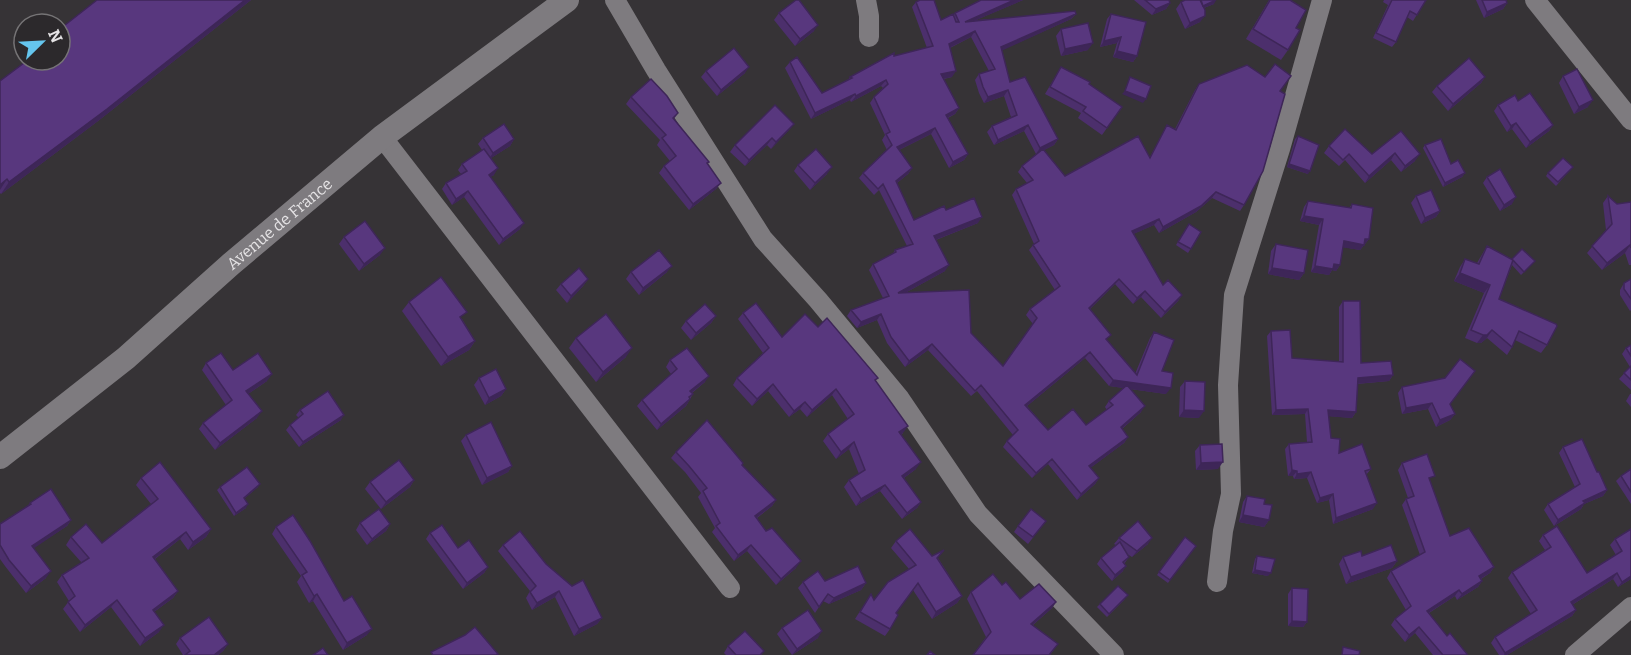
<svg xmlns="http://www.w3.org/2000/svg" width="1631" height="655" font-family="Bitter,serif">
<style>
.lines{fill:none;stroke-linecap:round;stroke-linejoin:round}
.minor{stroke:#7e7b7f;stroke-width:20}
.tertiary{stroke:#7e7b7f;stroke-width:24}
.wall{fill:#4c2f6c;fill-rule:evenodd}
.shaded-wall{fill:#3e2658}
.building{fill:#58377e;stroke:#3e2658;stroke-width:1.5}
.labels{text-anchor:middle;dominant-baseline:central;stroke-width:5;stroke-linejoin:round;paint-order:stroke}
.street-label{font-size:16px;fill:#e6e4e6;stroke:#2c292c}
</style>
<rect width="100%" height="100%" fill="#363336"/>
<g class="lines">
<!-- minor -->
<g class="minor">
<polyline points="615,0 656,70 763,239 818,300 900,399 978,514 1114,655"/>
<polyline points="866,0 869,16 869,37"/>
<polyline points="1535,0 1631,120"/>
<polyline points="382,137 730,588"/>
<polyline points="1217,582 1223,531 1231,494 1228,385 1234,295 1280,149 1322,0"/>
<polyline points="1575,655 1631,607"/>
</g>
<!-- tertiary -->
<path class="tertiary" id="s1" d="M0,457L126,358L231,264L382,137L567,0"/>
</g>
<!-- wall -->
<g class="wall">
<polygon points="97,0 251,0 98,121 1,194 0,193 0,81 60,60"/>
<path d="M981,0H1023L976,20L1076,14L1071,19L1002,50L1010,82L1058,139L1054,145L1044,150L1065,176L1150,157L1167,125L1175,129L1195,90L1199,84L1280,91L1244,205L1240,211L1212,198L1196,212L1159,233L1154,225L1133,234L1163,285L1182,295L1178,301L1161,318L1141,297L1133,304L1115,284L1090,309L1107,340L1135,374L1150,338L1154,332L1166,394L1130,389L1141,412L1122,429L1128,437L1124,443L1090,468L1099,478L1095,484L1077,500L1048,464L1032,478L1003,447L1007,441L1013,435L977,391L971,396L928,350L905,367L887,343L877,320L857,328L847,316L851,310L883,298L869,270L873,264L893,254L895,250L907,246L879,190L874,195L859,178L863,173L887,150L882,140L885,135L870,103L874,97L883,88L881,86L851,102L850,100L811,119L785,68L790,62L822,93L848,80L850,77L927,48L912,7L916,2L941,20L954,15L955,13ZM971,37L989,71L979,74L975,80L979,93L984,103L1004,96L1011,117L992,126L987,132L994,145L1024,131L1036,154L1022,166L1018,172L1027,183L1016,189L1012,195L1034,244L1029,250L1055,290L1030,309L1026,315L1033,324L1003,366L971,333L905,293L945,271L936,240L978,223L946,210L914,220L897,183L908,174L912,168L899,150L931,134L949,168L964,160L968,154L948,118L955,114L959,108L944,79L952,77L950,48ZM1085,358L1109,386L1124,388L1109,401L1105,407L1107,410L1086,425L1048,430L1027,406Z"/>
<polygon points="1134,0 1169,0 1170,3 1166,9 1152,15"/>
<polygon points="1269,0 1290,0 1296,28 1288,50 1281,60 1246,39"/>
<polygon points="1384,0 1426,0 1413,21 1407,17 1396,42 1392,47 1373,38 1388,5 1383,2"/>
<polygon points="1476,0 1506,0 1507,3 1503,9 1484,18"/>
<polygon points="1181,2 1214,4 1204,8 1200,22 1185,29 1176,9"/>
<polygon points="779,13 814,31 795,46 774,20"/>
<polygon points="1111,14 1137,56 1133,62 1113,57 1117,43 1100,47 1107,19"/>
<polygon points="1061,29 1088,50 1061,56 1056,36"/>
<polygon points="1061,67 1089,84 1122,107 1102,135 1078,118 1081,113 1045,94"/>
<polygon points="706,71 745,73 717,96 701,77"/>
<polygon points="1563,76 1588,107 1574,114 1559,83"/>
<polygon points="1485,77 1481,83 1448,111 1432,92 1437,86"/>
<polygon points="631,97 678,113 674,119 709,162 707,164 721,183 716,189 689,210 659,173 664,166 670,161 657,145 660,140 626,104"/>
<polygon points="1518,101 1553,125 1549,131 1526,148 1512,129 1507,132 1494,111 1498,105"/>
<polygon points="794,124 789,130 771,149 767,145 745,166 730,152 735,145"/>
<polygon points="1401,131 1415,161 1401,172 1391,160 1365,183 1345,160 1339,166 1324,153 1329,146 1372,154"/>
<polygon points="1298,136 1308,174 1287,167 1295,139"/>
<polygon points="483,138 514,139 510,146 491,158 494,175 490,177 520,229 499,245 464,197 452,205 442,189 446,183 461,174 458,170 462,164 482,150 478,144"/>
<polygon points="1425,145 1465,173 1462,177 1443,187 1423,148"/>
<polygon points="798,165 827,174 810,190 794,171"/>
<polygon points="1573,167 1556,186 1546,176 1548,173"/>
<polygon points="1487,177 1512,204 1500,211 1483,183"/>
<polygon points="1416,196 1440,211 1436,217 1421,224 1411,203"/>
<polygon points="1608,196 1617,204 1631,202 1631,265 1629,265 1625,253 1602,270 1587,253 1606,230 1603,203"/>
<polygon points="1308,201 1349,208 1352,204 1369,239 1360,250 1343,247 1340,265 1336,271 1332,270 1329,275 1311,272 1319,225 1300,221 1304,207"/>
<polygon points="1189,224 1201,232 1188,253 1176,245"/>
<polygon points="344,237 380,255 359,271 339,244"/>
<polygon points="1276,244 1304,273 1299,280 1268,274 1271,251"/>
<polygon points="1487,246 1512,259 1535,261 1521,275 1512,265 1499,299 1547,345 1541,353 1515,340 1512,347 1507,355 1487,338 1481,343 1477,343 1465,338 1484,293 1454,281 1460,267 1465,259 1477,263"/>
<polygon points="631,272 667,272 639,295 626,279"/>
<polygon points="588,279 583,286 567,303 556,290 561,284"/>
<polygon points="1631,279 1631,310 1630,311 1620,295 1620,290 1624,283"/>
<polygon points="1343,301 1361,363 1393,375 1389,381 1357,384 1356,412 1352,418 1329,416 1331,438 1339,453 1371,469 1366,475 1373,509 1333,524 1329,500 1317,503 1307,478 1294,479 1293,476 1288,476 1285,449 1289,444 1307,442 1305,414 1272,415 1267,336 1271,331 1292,358 1339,362 1339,307"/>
<polygon points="409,302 462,319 475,341 469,350 441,366 402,311"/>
<polygon points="743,313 782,337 876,381 903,433 901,435 916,469 904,478 921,502 917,508 902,519 880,491 856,506 844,487 849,480 859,474 849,449 836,459 823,441 828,434 848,419 832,395 807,417 800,409 789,417 768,391 752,406 733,385 737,378 763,353 738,319"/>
<polygon points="716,316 711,323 691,340 681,328 686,321"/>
<polygon points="576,338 626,357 596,382 569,348"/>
<polygon points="1631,345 1631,390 1619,379 1630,367 1622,354 1626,348"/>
<polygon points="670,360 705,382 692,393 693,394 686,406 657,430 637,406 642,400 671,374 666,367"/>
<polygon points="206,363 233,370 267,381 248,394 257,418 215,450 199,429 203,423 226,405 202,370"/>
<polygon points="479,378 506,389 501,396 485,405 474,385"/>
<polygon points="1185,381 1199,418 1179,417 1180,387"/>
<polygon points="1402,387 1450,404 1455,414 1450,420 1436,427 1428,409 1402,414 1398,393"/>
<polygon points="1630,394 1631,394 1631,407 1626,401"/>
<polygon points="300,410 341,420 299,447 286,430 290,425 299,418 296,415"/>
<polygon points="466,435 512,466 508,472 482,485 461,441"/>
<polygon points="1200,445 1218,469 1196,470 1195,451"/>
<polygon points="1563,447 1597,472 1607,490 1603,496 1584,504 1581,509 1554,526 1544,510 1548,504 1575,487 1559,453"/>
<polygon points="676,452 742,465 776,500 772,506 757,518 766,531 796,568 776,585 747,551 734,561 712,532 715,528 698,497 701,493 685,472 671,458"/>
<polygon points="1402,463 1430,482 1450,536 1494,567 1490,573 1481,579 1482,581 1478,587 1457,600 1455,596 1429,613 1447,636 1467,655 1433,655 1415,633 1405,642 1391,625 1395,619 1406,610 1387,578 1391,571 1420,555 1402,505 1406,499 1408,498 1398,470"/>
<polygon points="1631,469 1631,504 1616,481 1621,476"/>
<polygon points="141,478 211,529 206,537 188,550 180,539 155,559 178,591 173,598 154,612 159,632 140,646 111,607 80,632 63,609 69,601 57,582 62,575 82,563 66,545 71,537 102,543 151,504 136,485"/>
<polygon points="414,480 410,487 381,509 365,489 370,482"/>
<polygon points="220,487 258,487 244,499 246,508 234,516 217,490"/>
<polygon points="1247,496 1264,504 1269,520 1264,527 1239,522 1243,502"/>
<polygon points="30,503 71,520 67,526 33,548 46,578 26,593 5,566 0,559 0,524 27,507"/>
<polygon points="1046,521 1028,544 1014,532 1018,526"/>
<polygon points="360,523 390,524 386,531 367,545 356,530"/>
<polygon points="276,527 344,601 367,635 343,650 313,601 309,603 297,582 301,576 272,534"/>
<polygon points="1631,529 1631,579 1618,587 1613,579 1572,605 1576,610 1572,616 1507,655 1499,655 1491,643 1495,637 1531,614 1508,578 1512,572 1545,550 1539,541 1543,535 1587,573 1616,555 1610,545 1615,539"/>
<polygon points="430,533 458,548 488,567 484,573 463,589 426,539"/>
<polygon points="1185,537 1196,546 1168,583 1157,575"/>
<polygon points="1119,538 1148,544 1132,557 1127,554 1129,557 1124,564 1123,571 1112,581 1097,564 1101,558 1116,545 1114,544"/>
<polygon points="896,541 938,558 962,596 957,603 932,619 913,590 896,613 890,629 885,636 855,619 871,594 874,600 909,569 891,548"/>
<polygon points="503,545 546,564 602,618 597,624 574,636 555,597 532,610 526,598 530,591 498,551"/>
<polygon points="1257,556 1268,576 1252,573 1255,559"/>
<polygon points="1362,556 1397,561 1392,568 1346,584 1339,564 1343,557"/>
<polygon points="825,581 866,583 861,590 829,604 823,601 815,613 798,588 803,582"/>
<polygon points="1002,585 1020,599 1056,602 1052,608 1033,625 1058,644 1050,655 973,655 986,637 967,599 971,592"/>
<polygon points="1292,588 1307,622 1303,627 1288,626 1288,594"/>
<polygon points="1125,599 1107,617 1097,607 1100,604"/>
<polygon points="782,628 818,638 792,655 777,634"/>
<polygon points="180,638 228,644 223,651 218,655 183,655 176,644"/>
<polygon points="728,646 764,651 761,655 726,655 724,653"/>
</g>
<!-- shaded-wall -->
<g class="shaded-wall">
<polygon points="245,0 251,0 98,121 1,194 9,182"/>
<polygon points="1014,0 1023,0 960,27 965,22"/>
<polygon points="1216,0 1214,4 1201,9 1203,6"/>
<polygon points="1170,3 1166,9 1152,15 1156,9"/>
<polygon points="1507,3 1503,9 1484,18 1487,12"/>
<polygon points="1076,14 1071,19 997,53 1001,47"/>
<polygon points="1205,16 1200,22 1185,29 1190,23"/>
<polygon points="818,25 814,31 795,46 800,39"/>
<polygon points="975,31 971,37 945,50 949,44"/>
<polygon points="1121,37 1117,43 1100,47 1104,41"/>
<polygon points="1093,43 1088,50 1061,56 1065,49"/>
<polygon points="1117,51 1137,56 1133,62 1113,57"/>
<polygon points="749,67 745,73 717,96 721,90"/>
<polygon points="956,71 952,77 937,80 941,74"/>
<polygon points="1485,77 1481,83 1448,111 1453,104"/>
<polygon points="886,80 881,86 851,102 856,96"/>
<polygon points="1008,90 1004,96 984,103 988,97"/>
<polygon points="1125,91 1146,99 1143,103 1122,94"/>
<polygon points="855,94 850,100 811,119 815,113"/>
<polygon points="1593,100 1588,107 1574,114 1579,107"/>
<polygon points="959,108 955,114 942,120 946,115"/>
<polygon points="1516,123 1512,129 1507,132 1511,126"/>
<polygon points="794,124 789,130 771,149 776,142"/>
<polygon points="1028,125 1024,131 994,145 998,140"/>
<polygon points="1553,125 1549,131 1526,148 1530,142"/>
<polygon points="935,128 931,134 893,153 897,147"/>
<polygon points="772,138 767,145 745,166 749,160"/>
<polygon points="514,139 510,146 488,160 493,153"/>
<polygon points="1058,139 1054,145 1036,154 1040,148"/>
<polygon points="1395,153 1391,160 1365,183 1369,176"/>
<polygon points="968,154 964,160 949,168 953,162"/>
<polygon points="1420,154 1415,161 1401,172 1405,166"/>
<polygon points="1289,164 1310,171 1308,174 1287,167"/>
<polygon points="832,167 827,174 810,190 815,183"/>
<polygon points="498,168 494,175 484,181 489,175"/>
<polygon points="912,168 908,174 892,187 896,181"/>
<polygon points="1465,173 1462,177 1443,187 1445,183"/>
<polygon points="7,179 0,190 0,185"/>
<polygon points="721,183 716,189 689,210 693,204"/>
<polygon points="468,191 464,197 452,205 456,199"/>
<polygon points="1216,192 1212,198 1196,212 1159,233 1163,227"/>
<polygon points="1516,197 1512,204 1500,211 1504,205"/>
<polygon points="1440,211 1436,217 1421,224 1425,218"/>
<polygon points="1304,216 1323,219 1319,225 1300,221"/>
<polygon points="982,217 978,223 930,242 934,236"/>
<polygon points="1159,219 1154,225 1127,237 1132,231"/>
<polygon points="524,223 520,229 499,245 503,239"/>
<polygon points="1365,239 1369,239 1360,250 1340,247 1344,241"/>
<polygon points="1630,245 1625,253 1602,270 1607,263"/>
<polygon points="385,248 380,255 359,271 364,264"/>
<polygon points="1334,264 1340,265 1336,271 1332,270 1329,275 1311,272 1315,266"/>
<polygon points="949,265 945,271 894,299 898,293"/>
<polygon points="672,266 667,272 639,295 643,288"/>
<polygon points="1272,268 1304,273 1299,280 1268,274"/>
<polygon points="1460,273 1490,285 1484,293 1454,281"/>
<polygon points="588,279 583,286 567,303 571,296"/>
<polygon points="1119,279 1115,284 1085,314 1089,308"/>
<polygon points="1145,291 1141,297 1133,304 1137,298"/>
<polygon points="1182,295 1178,301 1161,318 1165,312"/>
<polygon points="881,314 877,320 857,328 861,322"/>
<polygon points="716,316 711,323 691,340 696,333"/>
<polygon points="1492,330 1487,338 1481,343 1477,343 1483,335"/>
<polygon points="475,341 469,350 441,366 448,357"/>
<polygon points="932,344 928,350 905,367 909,361"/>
<polygon points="632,348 626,357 596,382 603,372"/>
<polygon points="1090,352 1085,358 1021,411 1025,405"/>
<polygon points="272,374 267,381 242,398 246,391"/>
<polygon points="1393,375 1389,381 1354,384 1358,378"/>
<polygon points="709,376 705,382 686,397 690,391"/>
<polygon points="1113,380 1171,388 1166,394 1109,386"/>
<polygon points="773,384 768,391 752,406 757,399"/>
<polygon points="506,389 501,396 485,405 489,398"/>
<polygon points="836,389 832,395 807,417 812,410"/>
<polygon points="690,399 686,406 657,430 661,424"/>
<polygon points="805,402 800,409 789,417 794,411"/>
<polygon points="1432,403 1428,409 1402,414 1406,408"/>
<polygon points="1145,406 1141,412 1117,433 1121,427"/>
<polygon points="1308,409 1305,414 1272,415 1276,410"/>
<polygon points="1184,410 1204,411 1199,418 1179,417"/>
<polygon points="1328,410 1356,412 1352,418 1324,416"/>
<polygon points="262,411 257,418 215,450 220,443"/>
<polygon points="1455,414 1450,420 1436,427 1440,420"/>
<polygon points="344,415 341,420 299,447 303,442"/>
<polygon points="908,426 903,433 894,439 899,432"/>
<polygon points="1128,437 1124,443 1085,472 1089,466"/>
<polygon points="854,442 849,449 836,459 841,452"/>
<polygon points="1052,459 1048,464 1032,478 1036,473"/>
<polygon points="921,462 916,469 897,483 902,476"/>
<polygon points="1223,462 1218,469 1196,470 1201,463"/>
<polygon points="512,466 508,472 482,485 487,478"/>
<polygon points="1292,470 1297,471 1293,476 1288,476"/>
<polygon points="1311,472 1307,478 1294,479 1297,474"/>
<polygon points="1099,478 1095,484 1077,500 1081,494"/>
<polygon points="414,480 410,487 381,509 386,502"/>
<polygon points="260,484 258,487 241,501 244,498"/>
<polygon points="885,485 880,491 856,506 861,499"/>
<polygon points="1607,490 1603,496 1584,504 1581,509 1554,526 1558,520 1583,501"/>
<polygon points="1333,494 1329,500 1317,503 1320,498"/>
<polygon points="776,500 772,506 751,522 755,516"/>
<polygon points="921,502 917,508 902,519 907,513"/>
<polygon points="1377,503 1373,509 1333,524 1336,518"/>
<polygon points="248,504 246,508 234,516 236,513"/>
<polygon points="1243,515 1269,520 1264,527 1239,522"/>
<polygon points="71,520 67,526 27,553 32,546"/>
<polygon points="390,524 386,531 367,545 372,539"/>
<polygon points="211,529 206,537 188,550 193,542"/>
<polygon points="186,532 180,539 148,564 153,557"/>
<polygon points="1152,538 1148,544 1132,557 1137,551"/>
<polygon points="751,545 747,551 734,561 738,555"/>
<polygon points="801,561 796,568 776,585 781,579"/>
<polygon points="1397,561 1392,568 1346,584 1351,577"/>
<polygon points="1126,566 1123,571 1112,581 1115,575"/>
<polygon points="488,567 484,573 463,589 467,583"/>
<polygon points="1494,567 1490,573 1475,582 1479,576"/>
<polygon points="1255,570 1271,573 1268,576 1252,573"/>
<polygon points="51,571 46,578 26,593 31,586"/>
<polygon points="1617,573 1613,579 1567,608 1571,602"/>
<polygon points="1631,576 1631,579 1618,587 1622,582"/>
<polygon points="1482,581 1478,587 1457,600 1462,594"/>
<polygon points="866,583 861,590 829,604 834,598"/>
<polygon points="1459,590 1455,596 1422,617 1427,611"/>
<polygon points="178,591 173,598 147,617 153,610"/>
<polygon points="559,591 555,597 532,610 537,603"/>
<polygon points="317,594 313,601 309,603 314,596"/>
<polygon points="962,596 957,603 932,619 936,612"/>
<polygon points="117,600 111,607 80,632 85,625"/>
<polygon points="1056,602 1052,608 1027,630 1031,624"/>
<polygon points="1576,610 1572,616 1507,655 1504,655 1505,653"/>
<polygon points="602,618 597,624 574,636 579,629"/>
<polygon points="1292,621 1307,622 1303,627 1288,626"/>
<polygon points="164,625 159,632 140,646 145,638"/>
<polygon points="1419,627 1415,633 1405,642 1409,635"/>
<polygon points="372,629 367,635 343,650 347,643"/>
<polygon points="822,631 818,638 792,655 797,649"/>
<polygon points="228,644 223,651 218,655 214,655"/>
</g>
<!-- building -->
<g class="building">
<polygon points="97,0 245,0 107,109 9,182 7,179 0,185 0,81 28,60 60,60 60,29"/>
<polygon points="796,0 799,0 818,25 800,39 779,13"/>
<polygon points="920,0 934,0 941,20 953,14 956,22 959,22 955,13 981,0 1014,0 965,22 1075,11 1076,14 1001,47 1010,82 1025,77 1058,139 1040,148 1028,125 998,140 992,126 1017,115 1008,90 988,97 983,87 979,74 995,69 975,31 949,44 956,71 941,74 959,108 946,115 968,154 953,162 935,128 897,147 912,168 896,181 914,220 944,206 946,210 974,198 982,217 934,236 949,265 898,293 969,290 971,333 1003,366 1037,318 1030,309 1060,286 1033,245 1039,241 1016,189 1033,180 1022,166 1043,149 1065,176 1138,136 1150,158 1167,125 1176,130 1199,84 1247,65 1265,77 1275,64 1291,76 1280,91 1285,94 1263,171 1244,205 1216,192 1201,206 1163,227 1159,219 1132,231 1163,285 1168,280 1182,295 1165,312 1145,291 1137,298 1119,279 1089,308 1111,335 1106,339 1137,375 1154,332 1174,340 1162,371 1173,373 1171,388 1113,380 1090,352 1025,405 1048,430 1073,409 1086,425 1113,405 1109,401 1127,385 1145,406 1121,427 1128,437 1089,466 1099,478 1081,494 1052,459 1036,473 1007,441 1018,430 981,385 975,391 932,344 909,361 891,337 881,314 861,322 851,310 889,296 873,264 896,252 895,250 913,244 883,184 878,189 863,173 892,145 886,134 890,132 874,97 888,84 886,80 856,96 855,94 815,113 790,62 797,57 822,93 852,78 850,77 894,53 894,56 933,46 916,2"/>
<polygon points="1145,0 1169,0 1170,3 1156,9"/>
<polygon points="1185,0 1200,0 1205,10 1205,16 1190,23 1181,2"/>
<polygon points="1201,0 1216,0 1203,6"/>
<polygon points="1270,0 1290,0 1306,10 1296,28 1300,30 1288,50 1253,29"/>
<polygon points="1392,0 1426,0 1417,15 1410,11 1396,42 1376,33"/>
<polygon points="1482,0 1506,0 1507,3 1487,12"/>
<polygon points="1111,14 1146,22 1137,56 1117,51 1121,37 1104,41"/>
<polygon points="1088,23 1093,43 1065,49 1061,29"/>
<polygon points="734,48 749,67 721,90 706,71"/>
<polygon points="1469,58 1485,77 1453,104 1437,86"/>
<polygon points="1061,67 1090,82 1089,84 1122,107 1107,128 1083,111 1086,107 1050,87"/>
<polygon points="1577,69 1593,100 1579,107 1563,76"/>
<polygon points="1130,77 1151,86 1146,99 1125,91"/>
<polygon points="651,79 667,96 678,113 673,118 709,162 707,163 721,183 693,204 664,166 676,156 662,138 666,135 631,97"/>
<polygon points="1530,93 1553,125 1530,142 1516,123 1511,126 1498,105 1515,95 1518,101"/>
<polygon points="775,105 794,124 776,142 772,138 749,160 735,145"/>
<polygon points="504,124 514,139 493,153 483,138"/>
<polygon points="1345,129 1372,154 1401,131 1420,154 1405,166 1395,153 1369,176 1349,154 1343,160 1329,146"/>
<polygon points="1298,136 1319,145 1310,171 1289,164"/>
<polygon points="1441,139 1451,164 1458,160 1465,173 1445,183 1425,145"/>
<polygon points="484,149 498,168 489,175 524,223 503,239 468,191 456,199 446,183 467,171 462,164"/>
<polygon points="816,149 832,167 815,183 798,165"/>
<polygon points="1563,158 1573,167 1558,182 1548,173"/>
<polygon points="1500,169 1516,197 1504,205 1487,177"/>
<polygon points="1431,190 1440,211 1425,218 1416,196"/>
<polygon points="1608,196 1617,204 1631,202 1631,248 1630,245 1607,263 1592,246 1612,224"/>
<polygon points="1308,201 1351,208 1352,204 1373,208 1369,239 1365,239 1364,245 1344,241 1340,265 1334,264 1333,269 1315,266 1323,219 1304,216"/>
<polygon points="365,221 385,248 364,264 344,237"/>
<polygon points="1189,224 1201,232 1191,249 1178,242"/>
<polygon points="1276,244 1308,250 1304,273 1272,268"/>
<polygon points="1487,246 1513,260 1499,299 1556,324 1557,326 1547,345 1519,331 1512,347 1492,330 1487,335 1483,335 1471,330 1490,285 1460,273 1465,259 1479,264"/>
<polygon points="1522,249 1535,261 1524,272 1512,259"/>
<polygon points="659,250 672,266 643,288 631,272"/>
<polygon points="579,268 588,279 571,296 561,284"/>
<polygon points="441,277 467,312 460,317 475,341 448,357 409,302"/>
<polygon points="1631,279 1631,299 1624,289 1624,283"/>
<polygon points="1343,301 1360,301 1361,363 1391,361 1393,375 1358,378 1356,412 1328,410 1331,438 1340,439 1339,453 1362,444 1371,469 1365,471 1377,503 1336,518 1333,494 1320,498 1311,472 1297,474 1297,471 1292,470 1289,444 1312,442 1308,409 1276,410 1271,331 1290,330 1292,358 1343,362"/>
<polygon points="756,303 782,337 805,314 818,327 827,318 878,378 875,380 908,426 899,432 921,462 902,476 921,502 907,513 885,485 861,499 849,480 865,470 854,442 841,452 828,434 854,414 836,389 812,410 805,402 794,411 773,384 757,399 737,378 769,348 743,313"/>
<polygon points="705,304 716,316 696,333 686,321"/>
<polygon points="606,314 632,348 603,372 576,338"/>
<polygon points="1631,345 1631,356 1626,348"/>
<polygon points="687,348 709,376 690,391 693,394 689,397 690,399 661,424 642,400 677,369 670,360"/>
<polygon points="221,353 233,370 258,353 272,374 246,391 262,411 220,443 203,423 232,400 206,363"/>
<polygon points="1460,359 1475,371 1450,404 1455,414 1440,420 1432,403 1406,408 1402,387 1445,378"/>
<polygon points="1631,366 1631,380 1624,373"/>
<polygon points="496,369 506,389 489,398 479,378"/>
<polygon points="1185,381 1205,382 1204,411 1184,410"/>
<polygon points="328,391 344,415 303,442 290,425 303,414 300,410"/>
<polygon points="707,420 743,463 742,465 776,500 755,516 766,531 772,528 801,561 781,579 751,545 738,555 716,526 720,523 703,491 707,488 689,466 676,452"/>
<polygon points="491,422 512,466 487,478 466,435"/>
<polygon points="1582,439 1597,472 1599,472 1607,490 1583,501 1585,503 1558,520 1548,504 1580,484 1563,447"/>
<polygon points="1222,444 1223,462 1201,463 1200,445"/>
<polygon points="1427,454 1435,476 1429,478 1450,536 1469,528 1494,567 1479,576 1482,581 1462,594 1459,590 1427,611 1447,636 1450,633 1467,654 1467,655 1443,655 1419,627 1409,635 1395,619 1411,606 1391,571 1425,552 1406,499 1414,496 1402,463"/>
<polygon points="399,460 414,480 386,502 370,482"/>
<polygon points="160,462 211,529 193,542 186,532 153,557 178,591 153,610 164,625 145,638 117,600 85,625 68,602 75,596 62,575 89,558 71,537 86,524 102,543 158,499 141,478"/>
<polygon points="247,467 260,484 244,498 248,504 236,513 220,487"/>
<polygon points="1631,469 1631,492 1621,476"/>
<polygon points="51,489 71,520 32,546 51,571 31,586 9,560 0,545 0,524 31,504 30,503"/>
<polygon points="1247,496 1265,499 1264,504 1272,505 1269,520 1243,515"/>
<polygon points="379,509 390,524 372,539 360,523"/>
<polygon points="1031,509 1046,521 1033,537 1018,526"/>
<polygon points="293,515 310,541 344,601 352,596 372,629 347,643 317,594 314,596 302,575 307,572 276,527"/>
<polygon points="1138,521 1152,538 1137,551 1119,538"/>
<polygon points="442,525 458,548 469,540 488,567 467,583 430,533"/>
<polygon points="1557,526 1587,573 1622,551 1615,539 1631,529 1631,576 1622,582 1617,573 1571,602 1576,610 1505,653 1495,637 1537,610 1512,572 1551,547 1543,535"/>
<polygon points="910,529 932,556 944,550 937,558 962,596 936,612 918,583 896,613 898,615 890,629 860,612 871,594 874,600 888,582 916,565 896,541"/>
<polygon points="520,531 546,564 572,586 583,580 602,618 579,629 559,591 537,603 530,592 536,586 503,545"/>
<polygon points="1185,537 1196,546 1170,580 1159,572"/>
<polygon points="1120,542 1129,557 1123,562 1126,566 1115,575 1101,558"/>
<polygon points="1391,545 1397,561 1351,577 1343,557 1361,551 1362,556"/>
<polygon points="1257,556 1275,559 1271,573 1255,570"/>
<polygon points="858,566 866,583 834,598 828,594 819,607 803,582 818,571 825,581"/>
<polygon points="993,574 1002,585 1006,582 1020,599 1039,584 1056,602 1031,624 1058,644 1049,655 973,655 991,632 971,592"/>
<polygon points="1118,586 1128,595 1109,614 1100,604"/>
<polygon points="1292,588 1308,589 1307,622 1292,621"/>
<polygon points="808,610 822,631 797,649 782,628"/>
<polygon points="209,617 228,644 214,655 185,655 190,651 180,638"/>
<polygon points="475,627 498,654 496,655 433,655 431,652 465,635"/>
<polygon points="745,631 764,651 760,655 736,655 728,646"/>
<polygon points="1343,647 1360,651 1359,655 1342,655"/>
<polygon points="323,648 328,655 313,655"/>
<polygon points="930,651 935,655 927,655"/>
</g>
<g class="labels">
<!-- street labels -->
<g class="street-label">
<text stroke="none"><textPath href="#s1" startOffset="364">Avenue de France</textPath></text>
</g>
</g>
<!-- north arrow -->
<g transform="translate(42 42) rotate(66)"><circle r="28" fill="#2c292c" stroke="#767476" stroke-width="1.5"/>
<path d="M0-4.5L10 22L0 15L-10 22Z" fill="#65c5ee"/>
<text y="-9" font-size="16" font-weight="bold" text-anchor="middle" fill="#e6e4e6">N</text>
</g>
</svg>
